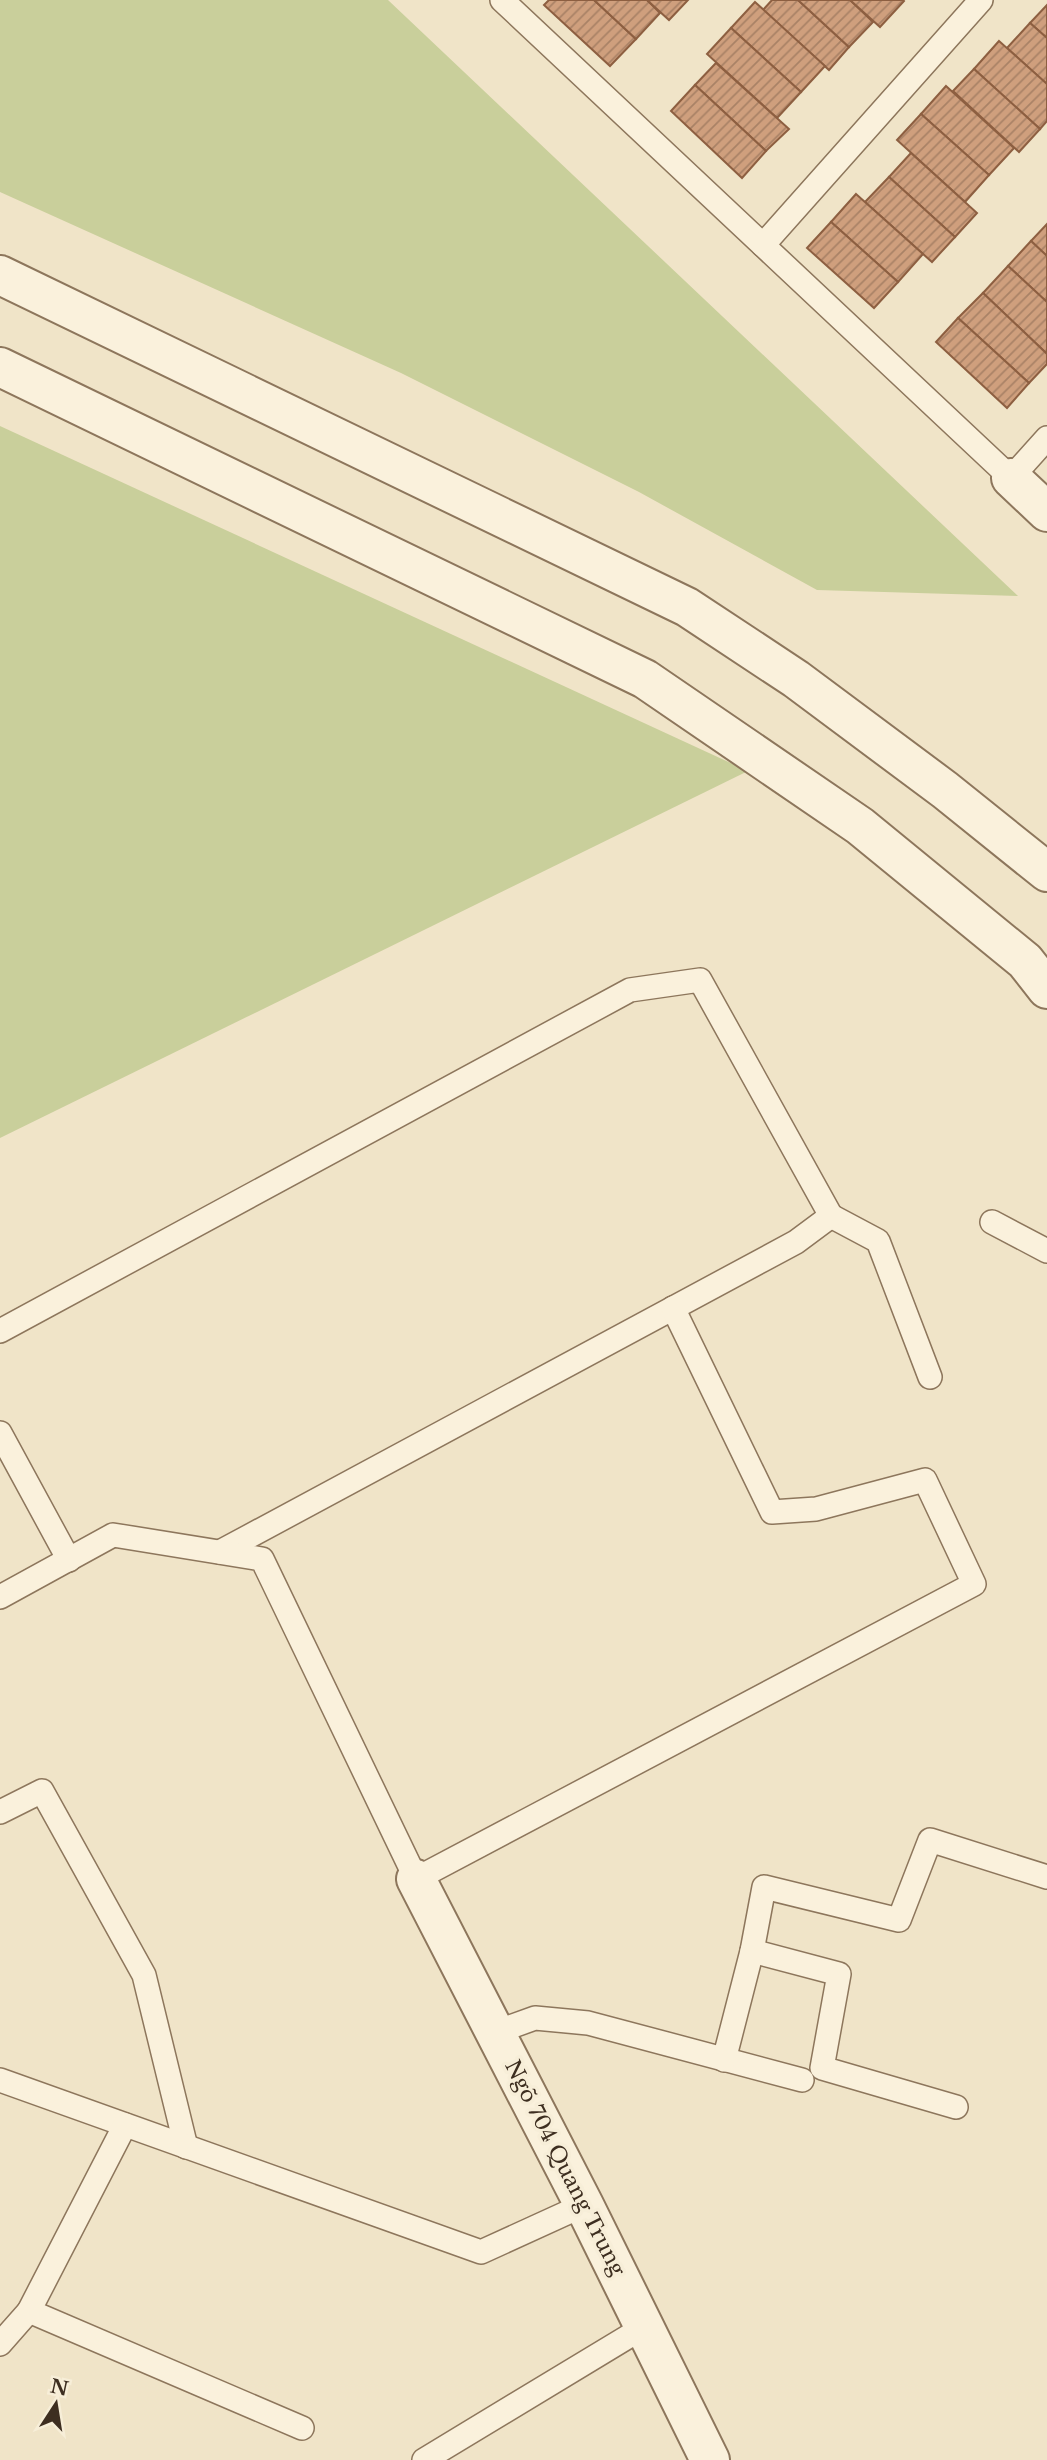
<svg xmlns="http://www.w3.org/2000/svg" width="1047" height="2460" font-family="'Libre Baskerville',serif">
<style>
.green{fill:#c9cf9b}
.building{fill:url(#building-hatch);stroke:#8d5f41;stroke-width:2}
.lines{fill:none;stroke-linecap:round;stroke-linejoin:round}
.lane-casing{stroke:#8d765c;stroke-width:26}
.street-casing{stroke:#8d765c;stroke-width:42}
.lane{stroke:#faf1dc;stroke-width:23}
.street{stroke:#faf1dc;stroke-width:38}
.labels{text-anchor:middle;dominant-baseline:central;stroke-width:7;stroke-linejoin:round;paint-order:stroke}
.street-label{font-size:21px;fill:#3d2e20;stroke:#f7eed8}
</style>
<defs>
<pattern id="building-hatch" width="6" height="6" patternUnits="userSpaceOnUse" patternTransform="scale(1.75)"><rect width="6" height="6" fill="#cf9f7d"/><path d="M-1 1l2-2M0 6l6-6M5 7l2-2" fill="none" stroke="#a98266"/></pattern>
</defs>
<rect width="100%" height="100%" fill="#f0e4c8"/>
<!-- green -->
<g class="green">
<polygon points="0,0 388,0 1018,596 817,590 639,492 401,373 0,192"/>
<polygon points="0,426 748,771 0,1138"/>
</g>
<!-- building -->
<g class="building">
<polygon points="549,0 594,0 636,39 610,66 544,5"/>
<polygon points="594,0 647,0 660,13 636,39"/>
<polygon points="647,0 688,0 669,20"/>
<polygon points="772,0 798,0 849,47 829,70 763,10"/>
<polygon points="798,0 850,0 873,22 849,47"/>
<polygon points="850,0 903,0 904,1 880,27"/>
<polygon points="755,2 825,66 801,92 731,28"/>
<polygon points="1047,5 1047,38 1030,23"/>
<polygon points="1030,23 1047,38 1047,84 1007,48"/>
<polygon points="731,28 801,92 777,118 707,54"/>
<polygon points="999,41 1047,84 1047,121 1040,129 974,69"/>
<polygon points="716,63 789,129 766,151 695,85"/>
<polygon points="974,69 1040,129 1019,152 953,91"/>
<polygon points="695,85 766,151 742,178 671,111"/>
<polygon points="946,86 1014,148 989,175 921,114"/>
<polygon points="921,114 989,175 965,202 897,140"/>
<polygon points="911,153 977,213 955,237 889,177"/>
<polygon points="889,177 955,237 932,262 865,202"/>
<polygon points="856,194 923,254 898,282 831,222"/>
<polygon points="831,222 898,282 874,308 807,248"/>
<polygon points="1047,224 1047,256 1031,241"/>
<polygon points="1031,241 1047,256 1047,302 1008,266"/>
<polygon points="1008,266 1047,302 1047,354 983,293"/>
<polygon points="983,293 1047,354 1047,364 1029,383 958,318"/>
<polygon points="958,318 1029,383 1007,408 936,342"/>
</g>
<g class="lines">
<!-- lane casing -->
<g class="lane-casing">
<g id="lane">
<polyline points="502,0 1011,478 1047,438"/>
<polyline points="763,245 981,0"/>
<polyline points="831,1216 878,1241 930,1377"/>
<polyline points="992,1222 1047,1251"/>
<polyline points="0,1331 630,990 700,980 831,1216 796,1242 220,1552"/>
<polyline points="0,1433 69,1560"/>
<polyline points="0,1597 113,1535 262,1559 416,1879 974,1584 925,1480 816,1509 772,1512 673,1308"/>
<polyline points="0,1812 42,1791 144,1975 186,2147"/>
<polyline points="752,1951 839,1974 822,2068 956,2107"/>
<polyline points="496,2032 535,2018 588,2023 802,2080"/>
<polyline points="724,2060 752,1951 764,1887 899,1920 930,1840 1047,1877"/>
<polyline points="0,2080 481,2252 584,2205"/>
<polyline points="125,2125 29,2311 302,2428"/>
<polyline points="0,2344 29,2311"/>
<polyline points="424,2460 644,2327"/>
</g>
</g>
<!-- street casing -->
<g class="street-casing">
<g id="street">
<polyline points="0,275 687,607 796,679 945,790 1047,872"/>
<polyline points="0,367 645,679 860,826 1025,961 1047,989"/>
<polyline points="1011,478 1047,512"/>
<polyline points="416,1879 584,2205 710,2460"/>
</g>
</g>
<!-- lane -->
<use href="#lane" class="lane"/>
<!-- street -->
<use href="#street" class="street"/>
</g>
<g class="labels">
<!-- street labels -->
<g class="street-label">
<text transform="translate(565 2168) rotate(63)">Ngõ 704 Quang Trung</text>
</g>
</g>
<!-- north arrow -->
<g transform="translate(56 2404) rotate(12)" stroke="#f7eed8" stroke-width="5" paint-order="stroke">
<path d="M0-5L12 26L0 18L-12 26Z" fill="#3d2e20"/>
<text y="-10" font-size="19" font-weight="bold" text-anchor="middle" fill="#3d2e20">N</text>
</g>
</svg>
